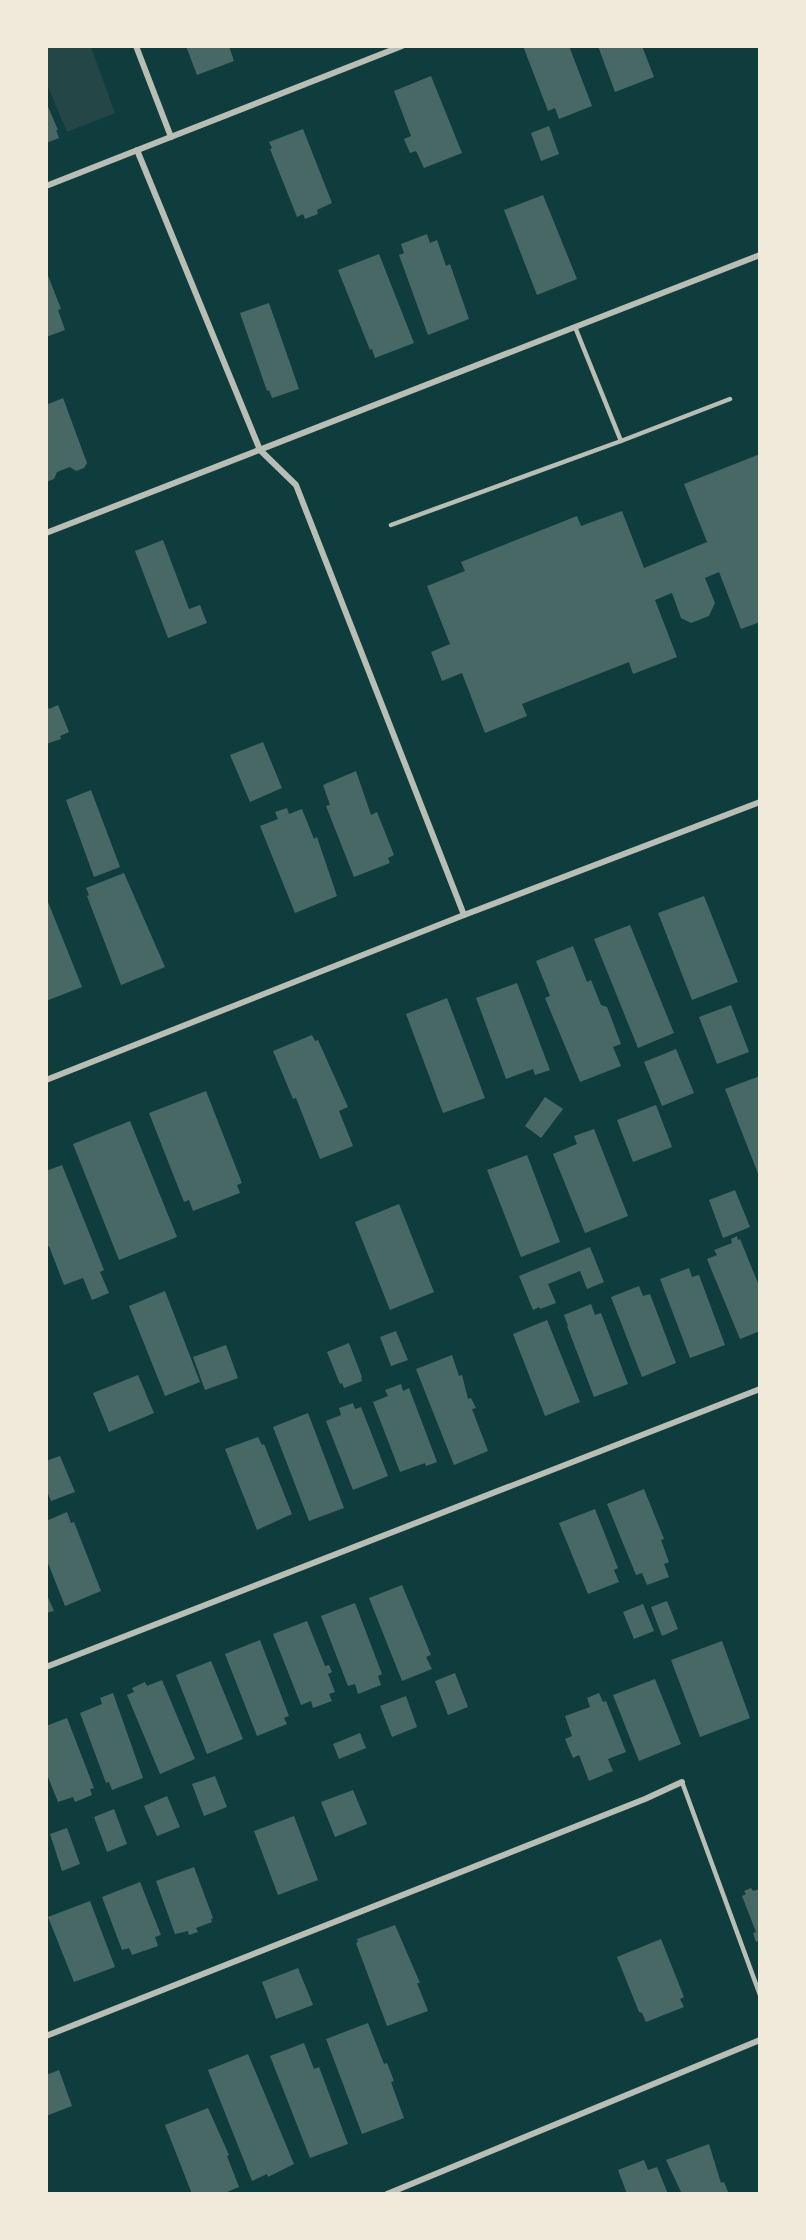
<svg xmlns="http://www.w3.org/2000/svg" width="806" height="2240" font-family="'Golos Text',sans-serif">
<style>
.green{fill:#244646}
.building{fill:#486865}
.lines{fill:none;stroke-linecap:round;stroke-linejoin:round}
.service{stroke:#b8beb3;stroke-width:4.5}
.minor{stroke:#b8beb3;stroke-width:6}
</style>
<rect width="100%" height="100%" fill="#0f3d3e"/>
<!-- green -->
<polygon class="green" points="46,47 91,47 115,113 67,132 47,84"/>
<!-- building -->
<g class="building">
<polygon points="186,46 229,46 234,61 197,75"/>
<polygon points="523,46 569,46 592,106 559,119 555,108 548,111"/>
<polygon points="598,46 642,46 654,77 615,92"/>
<polygon points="431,76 462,153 424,168 416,151 410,153 404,139 411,136 394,91"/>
<polygon points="46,102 58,130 56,130 59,138 46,143"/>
<polygon points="549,126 559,154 541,161 531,133"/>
<polygon points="303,129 332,203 317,210 318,214 305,219 303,214 297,217 270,149 272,148 269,142"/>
<polygon points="543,195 577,279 537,295 504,210"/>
<polygon points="427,234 430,243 437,240 446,266 450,264 469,319 428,335 399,255 404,253 401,244"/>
<polygon points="379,254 414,343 375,358 372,349 370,350 338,270"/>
<polygon points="47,273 61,309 58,310 65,330 46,337"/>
<polygon points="269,303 299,389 272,398 269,390 267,391 240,313"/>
<polygon points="63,398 87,463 84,468 76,471 70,467 57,472 54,479 46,482 46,405"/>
<polygon points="760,454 760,622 741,629 719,572 705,578 715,603 709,616 691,623 681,618 672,593 655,600 677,657 633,674 629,662 522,704 527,716 485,733 462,673 442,681 431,652 450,644 427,586 465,571 461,562 577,516 581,526 622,511 644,568 707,542 684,484"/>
<polygon points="163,540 189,609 200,605 207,623 168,638 135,551"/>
<polygon points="46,703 49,709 58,705 69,732 60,736 61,739 46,744"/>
<polygon points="263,742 282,788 250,802 230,755"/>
<polygon points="356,771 371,815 377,812 394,855 388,858 390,863 354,877 326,806 330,805 323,785"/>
<polygon points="91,790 120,867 94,877 66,800"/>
<polygon points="287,808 289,814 302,809 314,839 317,837 337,896 295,913 260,826 278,819 275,812"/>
<polygon points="124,873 165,967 121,985 87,896 89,895 86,888"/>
<polygon points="704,896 738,982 692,1000 658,913"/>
<polygon points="46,897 82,987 46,1001"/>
<polygon points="630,925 674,1033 638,1048 594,939"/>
<polygon points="573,946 587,982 591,980 601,1005 607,1007 621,1044 613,1047 621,1066 580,1082 545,998 550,996 536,961"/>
<polygon points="517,983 550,1070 535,1075 533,1069 506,1079 476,998"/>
<polygon points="447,998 485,1098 443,1113 406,1014"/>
<polygon points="731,1005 749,1052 717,1064 699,1017"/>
<polygon points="312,1035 315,1041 318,1040 348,1107 339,1111 353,1146 320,1159 296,1098 293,1099 273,1051"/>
<polygon points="676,1049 694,1093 662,1106 644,1062"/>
<polygon points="760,1076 760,1176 759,1176 725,1089"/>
<polygon points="206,1091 242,1183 237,1185 240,1193 193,1211 189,1200 184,1202 149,1113"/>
<polygon points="545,1097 563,1109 541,1138 525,1126"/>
<polygon points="656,1105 672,1147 633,1162 617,1120"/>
<polygon points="130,1121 177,1237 119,1260 73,1144"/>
<polygon points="594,1129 628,1216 585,1233 553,1154 577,1144 574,1136"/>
<polygon points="527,1155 560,1242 521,1257 487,1170"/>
<polygon points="62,1165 104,1270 100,1272 109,1293 92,1300 83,1278 64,1285 49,1246 46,1247 46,1171"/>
<polygon points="735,1190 750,1227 723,1238 709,1200"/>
<polygon points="399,1204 434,1292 390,1310 355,1222"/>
<polygon points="737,1236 738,1240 740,1239 760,1288 760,1331 740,1339 707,1259 717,1255 714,1250 732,1243 731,1239"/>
<polygon points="590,1247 604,1282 587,1289 580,1271 548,1284 556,1303 540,1309 539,1307 533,1310 519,1276"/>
<polygon points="689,1268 692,1277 699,1275 725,1345 690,1358 660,1279"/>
<polygon points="639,1286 643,1296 650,1294 676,1363 642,1377 611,1297"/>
<polygon points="165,1291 200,1382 165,1396 129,1306"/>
<polygon points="591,1304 595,1315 601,1313 628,1384 594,1397 567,1326 568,1326 564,1315"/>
<polygon points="547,1320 580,1402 545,1416 513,1334"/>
<polygon points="396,1331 408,1360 391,1366 380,1337"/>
<polygon points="349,1343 362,1377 361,1378 362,1381 344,1388 342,1383 340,1384 327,1352"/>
<polygon points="226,1345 238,1378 205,1390 193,1357"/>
<polygon points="452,1355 459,1376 462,1375 468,1399 471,1398 476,1408 472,1409 488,1451 454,1465 416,1369"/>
<polygon points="138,1375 154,1413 109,1432 93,1393"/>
<polygon points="401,1384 403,1391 409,1388 437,1462 426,1466 425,1463 400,1472 373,1402 388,1396 385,1390"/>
<polygon points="353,1403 355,1409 361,1407 388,1476 353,1490 326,1421 341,1415 339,1408"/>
<polygon points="308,1413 344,1508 309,1521 273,1427"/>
<polygon points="258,1437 262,1445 264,1444 292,1514 257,1530 225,1449"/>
<polygon points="60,1456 75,1492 51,1501 46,1489 46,1461"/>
<polygon points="644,1489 664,1539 661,1540 669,1562 664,1564 669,1577 647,1585 642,1573 636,1575 607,1504"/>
<polygon points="595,1509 618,1568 614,1570 619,1582 588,1594 559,1523"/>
<polygon points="67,1512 71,1523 74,1522 101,1591 65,1606 46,1558 46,1521"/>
<polygon points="402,1585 431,1655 426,1657 432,1669 402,1681 369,1598"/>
<polygon points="46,1593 54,1611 46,1613"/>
<polygon points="667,1601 678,1629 662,1636 651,1607"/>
<polygon points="355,1603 382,1674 378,1676 381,1685 358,1694 355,1684 348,1686 321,1616"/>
<polygon points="643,1604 654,1631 634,1639 623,1612"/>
<polygon points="307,1621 325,1666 329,1665 332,1672 328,1674 335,1692 329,1694 332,1701 313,1708 311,1701 301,1705 273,1634"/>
<polygon points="260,1640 289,1716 284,1718 287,1724 257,1736 225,1654"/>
<polygon points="722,1641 750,1718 700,1737 671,1660"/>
<polygon points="211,1661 243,1739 207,1754 176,1675"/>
<polygon points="455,1673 468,1707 448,1715 435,1681"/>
<polygon points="655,1679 681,1744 639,1761 613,1695"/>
<polygon points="162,1680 195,1759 160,1774 127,1695 134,1692 132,1688 145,1682 147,1686"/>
<polygon points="113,1693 143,1778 112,1790 109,1782 106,1783 80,1713 102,1704 100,1698"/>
<polygon points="599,1693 603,1702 606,1701 626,1752 608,1759 613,1771 589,1781 579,1755 573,1758 565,1739 572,1736 565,1716 590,1707 587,1698"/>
<polygon points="406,1696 417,1727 392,1737 380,1706"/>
<polygon points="67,1718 94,1788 90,1789 92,1795 75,1802 73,1797 58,1802 46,1772 46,1726"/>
<polygon points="360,1733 366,1748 339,1759 333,1744"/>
<polygon points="215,1776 227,1807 204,1816 192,1784"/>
<polygon points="353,1790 367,1824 335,1837 321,1802"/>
<polygon points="167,1796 180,1827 157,1836 144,1806"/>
<polygon points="114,1809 127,1844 107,1852 94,1817"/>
<polygon points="294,1816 318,1880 278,1895 254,1831"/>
<polygon points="67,1828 80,1864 62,1871 50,1834"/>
<polygon points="194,1867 213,1918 211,1919 212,1922 196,1928 198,1932 189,1935 188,1931 175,1934 156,1881"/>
<polygon points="140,1882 161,1935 155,1937 158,1946 132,1955 129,1948 122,1950 102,1897"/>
<polygon points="751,1888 753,1891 760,1889 760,1940 756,1942 753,1933 756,1932 742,1896 746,1894 744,1891"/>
<polygon points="90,1901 115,1967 74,1982 48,1917"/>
<polygon points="395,1925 420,1983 417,1983 428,2011 387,2026 356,1943 358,1942 357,1939"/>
<polygon points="661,1939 684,1997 680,1999 684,2007 646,2022 642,2013 639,2012 617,1957"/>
<polygon points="298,1968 313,2005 276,2019 262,1982"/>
<polygon points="368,2023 384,2064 387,2063 394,2081 391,2082 404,2118 362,2134 326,2039"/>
<polygon points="304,2043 314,2069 319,2067 348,2144 310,2158 270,2056"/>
<polygon points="248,2054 294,2164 268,2177 267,2174 252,2181 208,2070"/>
<polygon points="59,2070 72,2106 46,2116 46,2075"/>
<polygon points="208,2108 229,2155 227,2156 239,2187 222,2194 192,2194 165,2125"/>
<polygon points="709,2144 721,2183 724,2182 729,2194 682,2194 666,2160"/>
<polygon points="644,2160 648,2170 657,2167 668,2194 627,2194 618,2170"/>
</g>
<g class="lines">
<!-- service -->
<g class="service">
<polyline points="575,327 621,441"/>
<polyline points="391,525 621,441 730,399"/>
<polyline points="682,1782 760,1995"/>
</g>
<!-- minor -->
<g class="minor">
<polyline points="136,46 171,137"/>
<polyline points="137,150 260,450 296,485 464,915"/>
<polyline points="46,186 402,46"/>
<polyline points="46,533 760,255"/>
<polyline points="46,1080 464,915 760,802"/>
<polyline points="46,1667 760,1389"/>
<polyline points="46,2036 645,1799 682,1782"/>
<polyline points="387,2194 760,2040"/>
</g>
</g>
<!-- border -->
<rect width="806" height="2240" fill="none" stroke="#f1e9da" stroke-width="96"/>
</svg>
